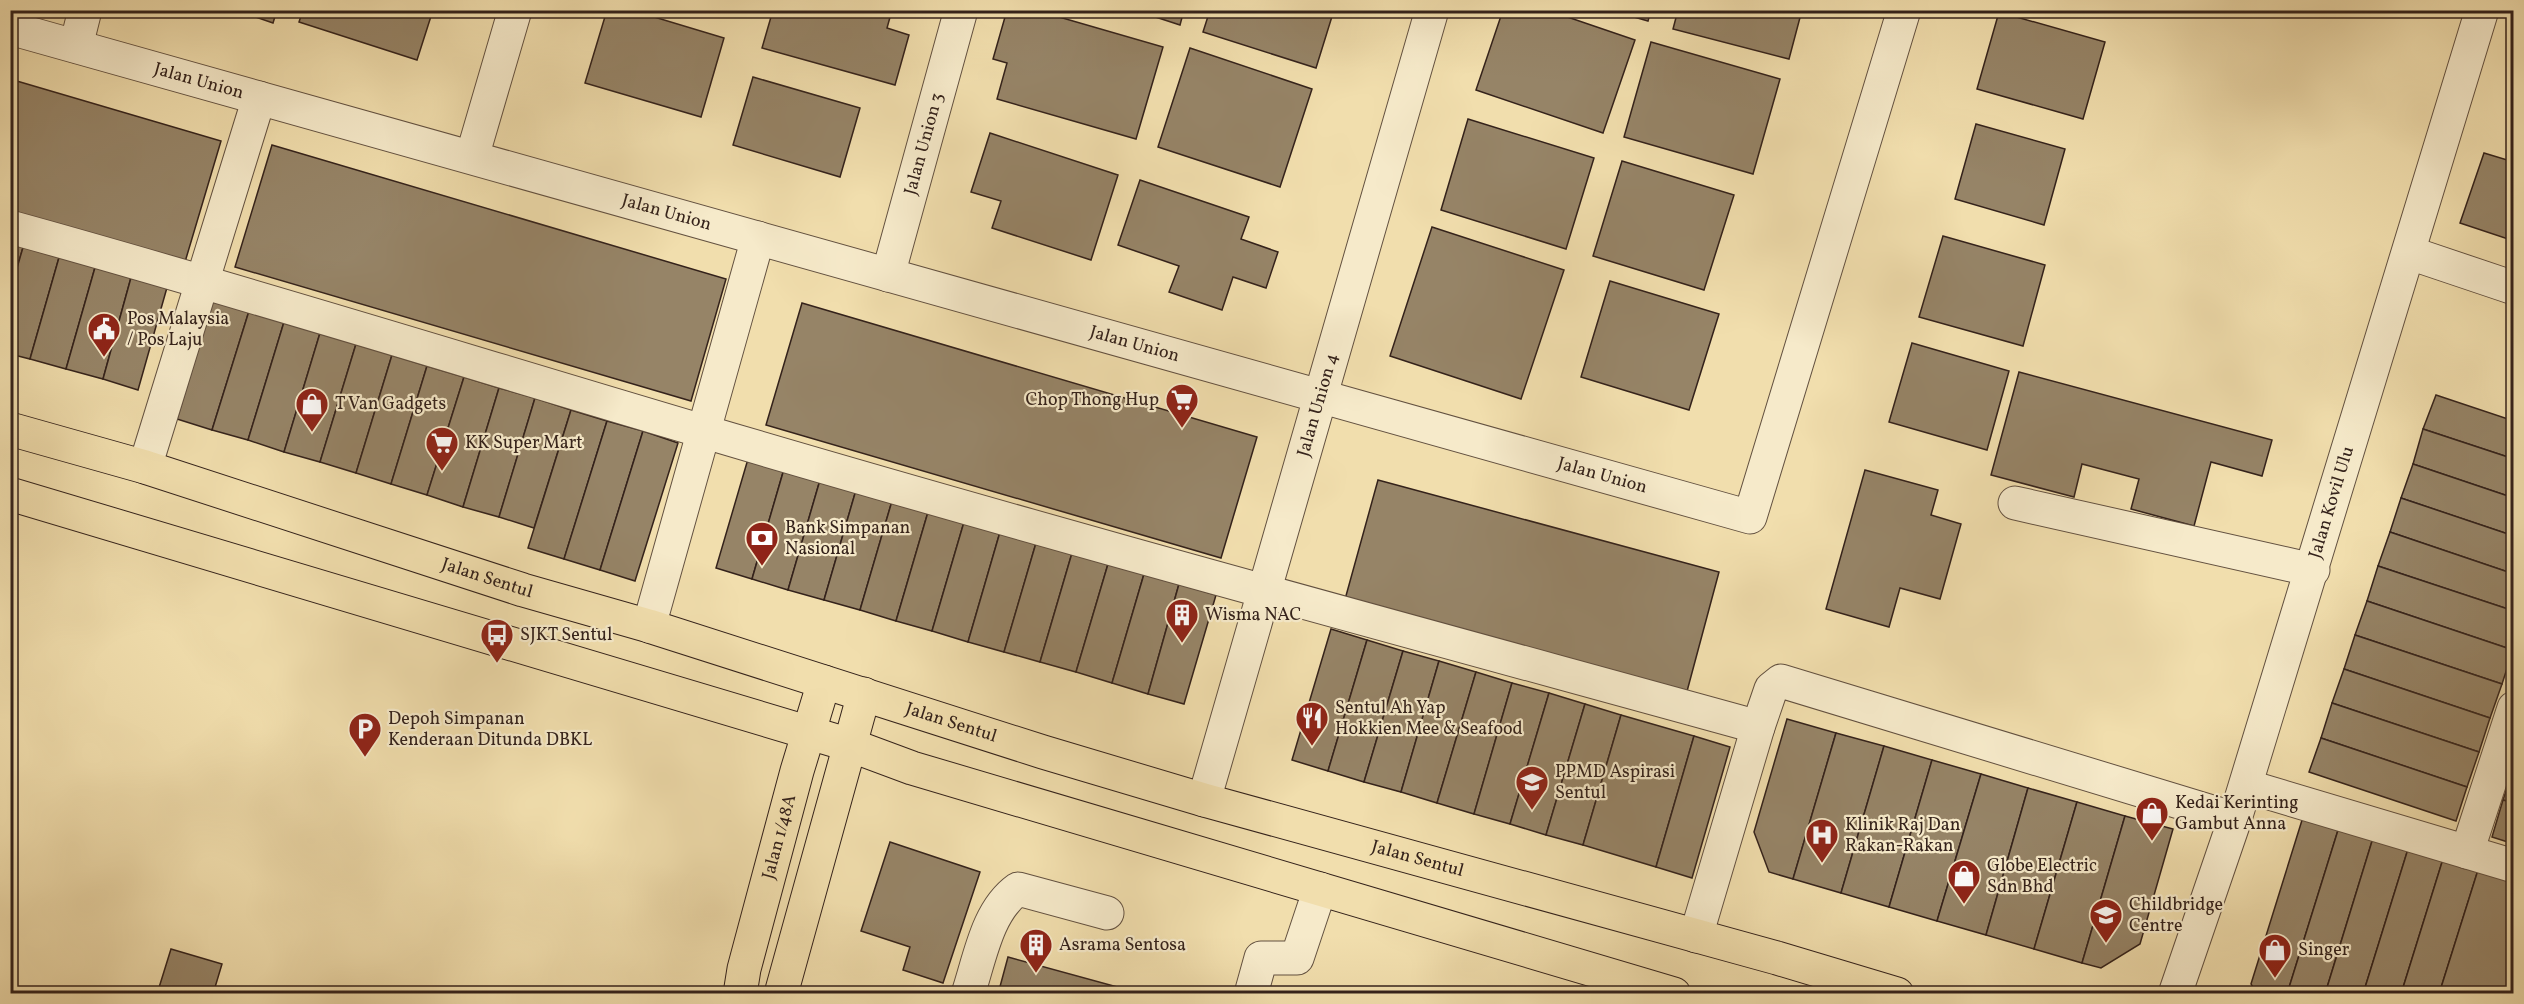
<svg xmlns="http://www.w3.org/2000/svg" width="2524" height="1004" font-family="Vollkorn,serif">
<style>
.building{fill:#968467;stroke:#34221b;stroke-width:1.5}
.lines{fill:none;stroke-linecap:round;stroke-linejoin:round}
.minor-casing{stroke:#635140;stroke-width:35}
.major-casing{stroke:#34221b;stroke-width:35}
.minor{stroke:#f6eaca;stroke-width:33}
.major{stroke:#f1dead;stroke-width:33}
.labels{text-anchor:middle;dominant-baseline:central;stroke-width:4.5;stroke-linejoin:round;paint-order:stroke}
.street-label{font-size:18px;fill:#34221b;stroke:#f6eaca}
.poi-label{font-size:18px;fill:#34221b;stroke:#f6eaca;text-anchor:start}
</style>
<rect width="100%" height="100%" fill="#f1dead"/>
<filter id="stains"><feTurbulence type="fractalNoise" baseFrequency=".00333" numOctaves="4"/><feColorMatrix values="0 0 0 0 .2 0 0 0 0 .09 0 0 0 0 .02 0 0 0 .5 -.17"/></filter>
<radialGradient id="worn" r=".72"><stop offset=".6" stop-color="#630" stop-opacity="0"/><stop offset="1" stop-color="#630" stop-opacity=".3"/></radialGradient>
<!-- building -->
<g class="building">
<polygon points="235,10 277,10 273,23"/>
<polygon points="303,10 433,10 417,60 299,22"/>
<polygon points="607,10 631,10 724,38 701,117 585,83"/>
<polygon points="773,10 892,10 887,28 909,35 895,85 762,48"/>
<polygon points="1007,10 1035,10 1163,47 1136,139 997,99 1007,63 993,59"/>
<polygon points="1134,10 1184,10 1180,25"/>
<polygon points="1210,10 1334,10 1316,68 1203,32"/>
<polygon points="1503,10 1547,10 1635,40 1603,133 1476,90"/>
<polygon points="1610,10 1651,10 1648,21"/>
<polygon points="1678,10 1802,10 1789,59 1673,29"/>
<polygon points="1999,12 2105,42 2083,119 1977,89"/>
<polygon points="1651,42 1780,79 1753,174 1624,137"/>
<polygon points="1190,48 1312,89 1280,187 1158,147"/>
<polygon points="753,77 860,108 840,177 733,145"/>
<polygon points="10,79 221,141 185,262 10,211"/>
<polygon points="1468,119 1594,158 1566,249 1441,210"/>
<polygon points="1976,124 2065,149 2044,225 1955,199"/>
<polygon points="990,133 1118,175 1091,260 992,228 1001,201 971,192"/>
<polygon points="272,145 726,279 691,401 235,267"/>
<polygon points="2484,153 2514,162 2514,241 2460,223"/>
<polygon points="1622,161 1734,195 1704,290 1593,256"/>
<polygon points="1140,180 1249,217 1241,239 1278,252 1266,288 1233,277 1222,310 1169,292 1179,266 1118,245"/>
<polygon points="1432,227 1564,270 1521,399 1390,356"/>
<polygon points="1943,236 2045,265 2023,346 1919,317"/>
<polygon points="10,240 24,244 10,292"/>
<polygon points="24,244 60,254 30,359 10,354 10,292"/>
<polygon points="60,254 96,264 66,369 30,359"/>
<polygon points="96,264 132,274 103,379 66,369"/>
<polygon points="132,274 168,284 138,390 103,379"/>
<polygon points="1610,281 1719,314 1689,410 1581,377"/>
<polygon points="213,300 249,311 212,430 177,419"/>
<polygon points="802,303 1257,437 1221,558 766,425"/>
<polygon points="249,311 284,322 248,440 212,430"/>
<polygon points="284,322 320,333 284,452 248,440"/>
<polygon points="320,333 356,344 320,462 284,452"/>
<polygon points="1912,343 2009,371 1987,450 1889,422"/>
<polygon points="356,344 392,355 356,473 320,462"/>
<polygon points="392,355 427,366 391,484 356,473"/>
<polygon points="427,366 464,377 427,495 391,484"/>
<polygon points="2019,372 2272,440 2262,476 2211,462 2194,526 2131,509 2139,479 2082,464 2074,497 1991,475"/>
<polygon points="464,377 499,388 463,507 427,495"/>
<polygon points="499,388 535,398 499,517 463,507"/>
<polygon points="2436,395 2514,421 2514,459 2423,429"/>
<polygon points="535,398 571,410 534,528 499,517"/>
<polygon points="571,410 607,421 564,559 528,548"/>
<polygon points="607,421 643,431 600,570 564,559"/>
<polygon points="2423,429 2514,459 2514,498 2413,464"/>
<polygon points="643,431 678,443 635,581 600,570"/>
<polygon points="748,459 784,469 752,579 716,568"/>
<polygon points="2413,464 2514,498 2514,536 2401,498"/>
<polygon points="784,469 820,480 788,590 752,579"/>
<polygon points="1865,470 1938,490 1931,515 1961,524 1940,599 1900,588 1889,627 1826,609"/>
<polygon points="820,480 856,490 824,600 788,590"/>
<polygon points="1378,480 1719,572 1686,695 1344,603"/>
<polygon points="856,490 892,501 860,610 824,600"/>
<polygon points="2401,498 2514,536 2514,574 2390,532"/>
<polygon points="892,501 928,512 896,621 860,610"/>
<polygon points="928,512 964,522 932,631 896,621"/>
<polygon points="964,522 1000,532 968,642 932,631"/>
<polygon points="1000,532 1036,543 1004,652 968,642"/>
<polygon points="2390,532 2514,574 2514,611 2378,566"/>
<polygon points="1036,543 1072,553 1040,662 1004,652"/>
<polygon points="1072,553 1108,564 1076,672 1040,662"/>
<polygon points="1108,564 1144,574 1112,683 1076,672"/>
<polygon points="2378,566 2514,611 2513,650 2367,601"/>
<polygon points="1144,574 1179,584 1148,694 1112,683"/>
<polygon points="1179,584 1216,595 1184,704 1148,694"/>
<polygon points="2367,601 2513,650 2502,684 2355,635"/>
<polygon points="1331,629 1367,640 1328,771 1292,760"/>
<polygon points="2355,635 2502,684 2490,718 2344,669"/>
<polygon points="1367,640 1403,651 1364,782 1328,771"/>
<polygon points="1403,651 1439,661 1401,792 1364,782"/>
<polygon points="1439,661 1476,672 1437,803 1401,792"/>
<polygon points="2344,669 2490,718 2479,752 2332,703"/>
<polygon points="1476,672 1512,683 1474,814 1437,803"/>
<polygon points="1512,683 1549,693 1510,824 1474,814"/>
<polygon points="1549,693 1585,704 1546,835 1510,824"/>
<polygon points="2332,703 2479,752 2467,787 2321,738"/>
<polygon points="1585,704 1621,715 1583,845 1546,835"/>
<polygon points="1621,715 1694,736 1656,867 1583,845"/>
<polygon points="1787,719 1836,733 1793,879 1769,872 1754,832"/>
<polygon points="1836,733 1884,746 1841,893 1793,879"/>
<polygon points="1694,736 1730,747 1692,878 1656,867"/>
<polygon points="2321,738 2467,787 2456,821 2309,772"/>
<polygon points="1884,746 1932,760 1889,907 1841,893"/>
<polygon points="1932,760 1981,774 1937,921 1889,907"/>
<polygon points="2514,767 2514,803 2503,800"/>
<polygon points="1981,774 2028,788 1986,935 1937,921"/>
<polygon points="2028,788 2077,802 2034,949 1986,935"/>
<polygon points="2503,800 2514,803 2514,844 2492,837"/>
<polygon points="2077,802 2125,816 2082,963 2034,949"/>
<polygon points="2125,816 2173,829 2140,944 2101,968 2082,963"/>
<polygon points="2303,817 2339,827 2287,994 2257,994 2251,984"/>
<polygon points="2339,827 2373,838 2325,994 2287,994"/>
<polygon points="2373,838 2408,849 2363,994 2325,994"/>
<polygon points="890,842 980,872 943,983 903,970 910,947 861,931"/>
<polygon points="2408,849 2443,859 2401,994 2363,994"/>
<polygon points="2443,859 2478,870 2439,994 2401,994"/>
<polygon points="2478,870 2514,881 2514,994 2439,994"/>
<polygon points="171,949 222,964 213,994 157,994"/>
<polygon points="1008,957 1132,991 1131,994 998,994"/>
</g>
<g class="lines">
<!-- minor casing -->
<g class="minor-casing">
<g id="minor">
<path id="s1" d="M10,28L1750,517L1904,10"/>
<polyline points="76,46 85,10"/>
<polyline points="472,157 515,10"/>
<path d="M10,227C242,291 472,363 702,431C1053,535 1406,630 1758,727"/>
<polyline points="2410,253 2514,288"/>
<path id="s2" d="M888,275L961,10"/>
<polyline points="145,467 259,98"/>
<polyline points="2015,503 2313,570"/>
<polyline points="649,626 758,238"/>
<polyline points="2246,786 2514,866"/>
<path id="s3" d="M1204,800L1432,10"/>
<polyline points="2467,852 2514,708"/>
<polyline points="1696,936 1758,727 1771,689 1781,681 2235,819"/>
<path d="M968,994C980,958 987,911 1018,889L1107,913"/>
<polyline points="1251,994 1261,958 1297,958 1320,889"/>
<path id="s4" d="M2175,994L2235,819L2482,10"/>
</g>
</g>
<!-- major casing -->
<g class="major-casing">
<g id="major">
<path id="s5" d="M10,429L145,467L523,590L649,626L1043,752L1204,800L1777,958L1897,994"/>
<polyline points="10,494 850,745 912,768 1674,994"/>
<path id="s6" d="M740,994L744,969L797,771L824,682"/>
<polyline points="781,994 864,694"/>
</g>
</g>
<!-- minor -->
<use href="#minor" class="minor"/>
<!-- major -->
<use href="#major" class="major"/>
</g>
<!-- icons -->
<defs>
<g id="civic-pin" transform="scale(1.725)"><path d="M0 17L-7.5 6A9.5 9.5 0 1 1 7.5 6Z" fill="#8f2418" stroke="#f6eaca"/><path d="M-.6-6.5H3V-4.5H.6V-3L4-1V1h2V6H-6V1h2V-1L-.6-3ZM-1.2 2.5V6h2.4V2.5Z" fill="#fff"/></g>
<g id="supermarket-pin" transform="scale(1.725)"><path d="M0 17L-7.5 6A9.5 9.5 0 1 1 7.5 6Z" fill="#8f2418" stroke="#f6eaca"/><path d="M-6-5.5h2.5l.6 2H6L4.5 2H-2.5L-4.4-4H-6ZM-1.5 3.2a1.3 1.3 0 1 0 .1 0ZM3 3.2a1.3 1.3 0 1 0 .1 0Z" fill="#fff"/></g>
<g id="shop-pin" transform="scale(1.725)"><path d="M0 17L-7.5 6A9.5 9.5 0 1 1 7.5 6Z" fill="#8f2418" stroke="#f6eaca"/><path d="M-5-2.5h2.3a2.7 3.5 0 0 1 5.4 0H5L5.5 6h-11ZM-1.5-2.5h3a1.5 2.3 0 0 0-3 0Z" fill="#fff"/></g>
<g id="bank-pin" transform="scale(1.725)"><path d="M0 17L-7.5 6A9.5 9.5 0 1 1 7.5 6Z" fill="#8f2418" stroke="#f6eaca"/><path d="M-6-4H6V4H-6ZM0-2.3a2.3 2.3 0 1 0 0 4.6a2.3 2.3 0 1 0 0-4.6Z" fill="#fff"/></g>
<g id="building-pin" transform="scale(1.725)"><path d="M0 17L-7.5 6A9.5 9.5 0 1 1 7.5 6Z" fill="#8f2418" stroke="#f6eaca"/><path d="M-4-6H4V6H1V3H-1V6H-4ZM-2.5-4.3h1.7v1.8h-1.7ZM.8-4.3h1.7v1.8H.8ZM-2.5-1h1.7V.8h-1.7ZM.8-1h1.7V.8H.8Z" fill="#fff"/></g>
<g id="bus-pin" transform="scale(1.725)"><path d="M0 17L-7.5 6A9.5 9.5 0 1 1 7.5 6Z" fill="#8f2418" stroke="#f6eaca"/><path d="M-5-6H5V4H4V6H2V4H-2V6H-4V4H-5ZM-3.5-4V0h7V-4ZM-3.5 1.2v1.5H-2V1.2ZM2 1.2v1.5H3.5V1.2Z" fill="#fff"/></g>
<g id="restaurant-pin" transform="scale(1.725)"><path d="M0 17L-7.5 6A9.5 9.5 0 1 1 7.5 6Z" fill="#8f2418" stroke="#f6eaca"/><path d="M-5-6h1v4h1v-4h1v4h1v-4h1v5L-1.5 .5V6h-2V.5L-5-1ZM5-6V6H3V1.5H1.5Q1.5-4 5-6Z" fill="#fff"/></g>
<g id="parking-pin" transform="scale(1.725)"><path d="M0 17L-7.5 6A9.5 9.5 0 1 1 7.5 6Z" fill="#8f2418" stroke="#f6eaca"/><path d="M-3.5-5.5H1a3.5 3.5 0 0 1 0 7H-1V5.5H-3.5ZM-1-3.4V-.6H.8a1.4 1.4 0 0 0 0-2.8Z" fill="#fff"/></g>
<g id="school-pin" transform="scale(1.725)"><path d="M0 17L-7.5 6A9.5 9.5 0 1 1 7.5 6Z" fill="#8f2418" stroke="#f6eaca"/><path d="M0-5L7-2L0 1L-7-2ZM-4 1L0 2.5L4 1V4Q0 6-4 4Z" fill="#fff"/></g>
<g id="hospital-pin" transform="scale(1.725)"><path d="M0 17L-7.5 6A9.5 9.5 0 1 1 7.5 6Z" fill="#8f2418" stroke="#f6eaca"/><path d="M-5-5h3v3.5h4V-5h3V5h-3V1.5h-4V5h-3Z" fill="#fff"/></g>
</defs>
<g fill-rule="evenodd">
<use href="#civic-pin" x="104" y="329"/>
<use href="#supermarket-pin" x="1182" y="400"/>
<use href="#shop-pin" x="312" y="404"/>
<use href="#supermarket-pin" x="442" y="443"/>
<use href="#bank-pin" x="762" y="538"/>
<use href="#building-pin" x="1182" y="615"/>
<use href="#bus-pin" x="497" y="635"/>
<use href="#restaurant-pin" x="1312" y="718"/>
<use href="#parking-pin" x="365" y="729"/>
<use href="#school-pin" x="1532" y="782"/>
<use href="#shop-pin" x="2152" y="813"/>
<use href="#hospital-pin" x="1822" y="835"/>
<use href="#shop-pin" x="1964" y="876"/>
<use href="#school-pin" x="2106" y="915"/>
<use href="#building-pin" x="1036" y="945"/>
<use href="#shop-pin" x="2275" y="950"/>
</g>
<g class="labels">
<!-- street labels -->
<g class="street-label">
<text stroke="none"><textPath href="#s1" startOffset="196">Jalan Union</textPath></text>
<text stroke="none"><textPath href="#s2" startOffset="136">Jalan Union 3</textPath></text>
<text stroke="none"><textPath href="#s1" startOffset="682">Jalan Union</textPath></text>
<text stroke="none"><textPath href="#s1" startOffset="1168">Jalan Union</textPath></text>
<text stroke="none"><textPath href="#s3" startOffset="411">Jalan Union 4</textPath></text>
<text stroke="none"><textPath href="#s1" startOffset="1654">Jalan Union</textPath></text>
<text stroke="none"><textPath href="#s4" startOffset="516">Jalan Kovil Ulu</textPath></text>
<text stroke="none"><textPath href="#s5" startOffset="500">Jalan Sentul</textPath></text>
<text stroke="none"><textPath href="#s5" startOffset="986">Jalan Sentul</textPath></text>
<text stroke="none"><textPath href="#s6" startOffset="162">Jalan 1/48A</textPath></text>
<text stroke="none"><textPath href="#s5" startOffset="1472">Jalan Sentul</textPath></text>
</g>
<!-- poi labels -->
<g class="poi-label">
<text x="127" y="319">Pos Malaysia<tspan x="127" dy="21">/ Pos Laju</tspan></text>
<text x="1159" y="400" text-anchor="end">Chop Thong Hup</text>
<text x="335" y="404">T Van Gadgets</text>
<text x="465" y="443">KK Super Mart</text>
<text x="785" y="528">Bank Simpanan<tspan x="785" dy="21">Nasional</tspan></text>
<text x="1205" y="615">Wisma NAC</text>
<text x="520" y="635">SJKT Sentul</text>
<text x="1335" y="708">Sentul Ah Yap<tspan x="1335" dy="21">Hokkien Mee &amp; Seafood</tspan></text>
<text x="388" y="719">Depoh Simpanan<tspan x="388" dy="21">Kenderaan Ditunda DBKL</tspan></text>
<text x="1555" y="772">PPMD Aspirasi<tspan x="1555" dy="21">Sentul</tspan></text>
<text x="2175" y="803">Kedai Kerinting<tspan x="2175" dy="21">Gambut Anna</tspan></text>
<text x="1845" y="825">Klinik Raj Dan<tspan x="1845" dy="21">Rakan-Rakan</tspan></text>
<text x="1987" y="866">Globe Electric<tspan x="1987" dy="21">Sdn Bhd</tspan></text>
<text x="2129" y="905">Childbridge<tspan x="2129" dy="21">Centre</tspan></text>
<text x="1059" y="945">Asrama Sentosa</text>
<text x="2298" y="950">Singer</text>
</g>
</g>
<!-- margin -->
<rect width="2524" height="1004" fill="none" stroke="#f1dead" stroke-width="36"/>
<rect x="12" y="12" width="2500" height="980" fill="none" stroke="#34221b" stroke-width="3"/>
<rect x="18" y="18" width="2488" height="968" fill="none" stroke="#34221b" stroke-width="1.5"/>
<rect width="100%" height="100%" filter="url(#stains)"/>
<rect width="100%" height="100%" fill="url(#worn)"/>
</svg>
